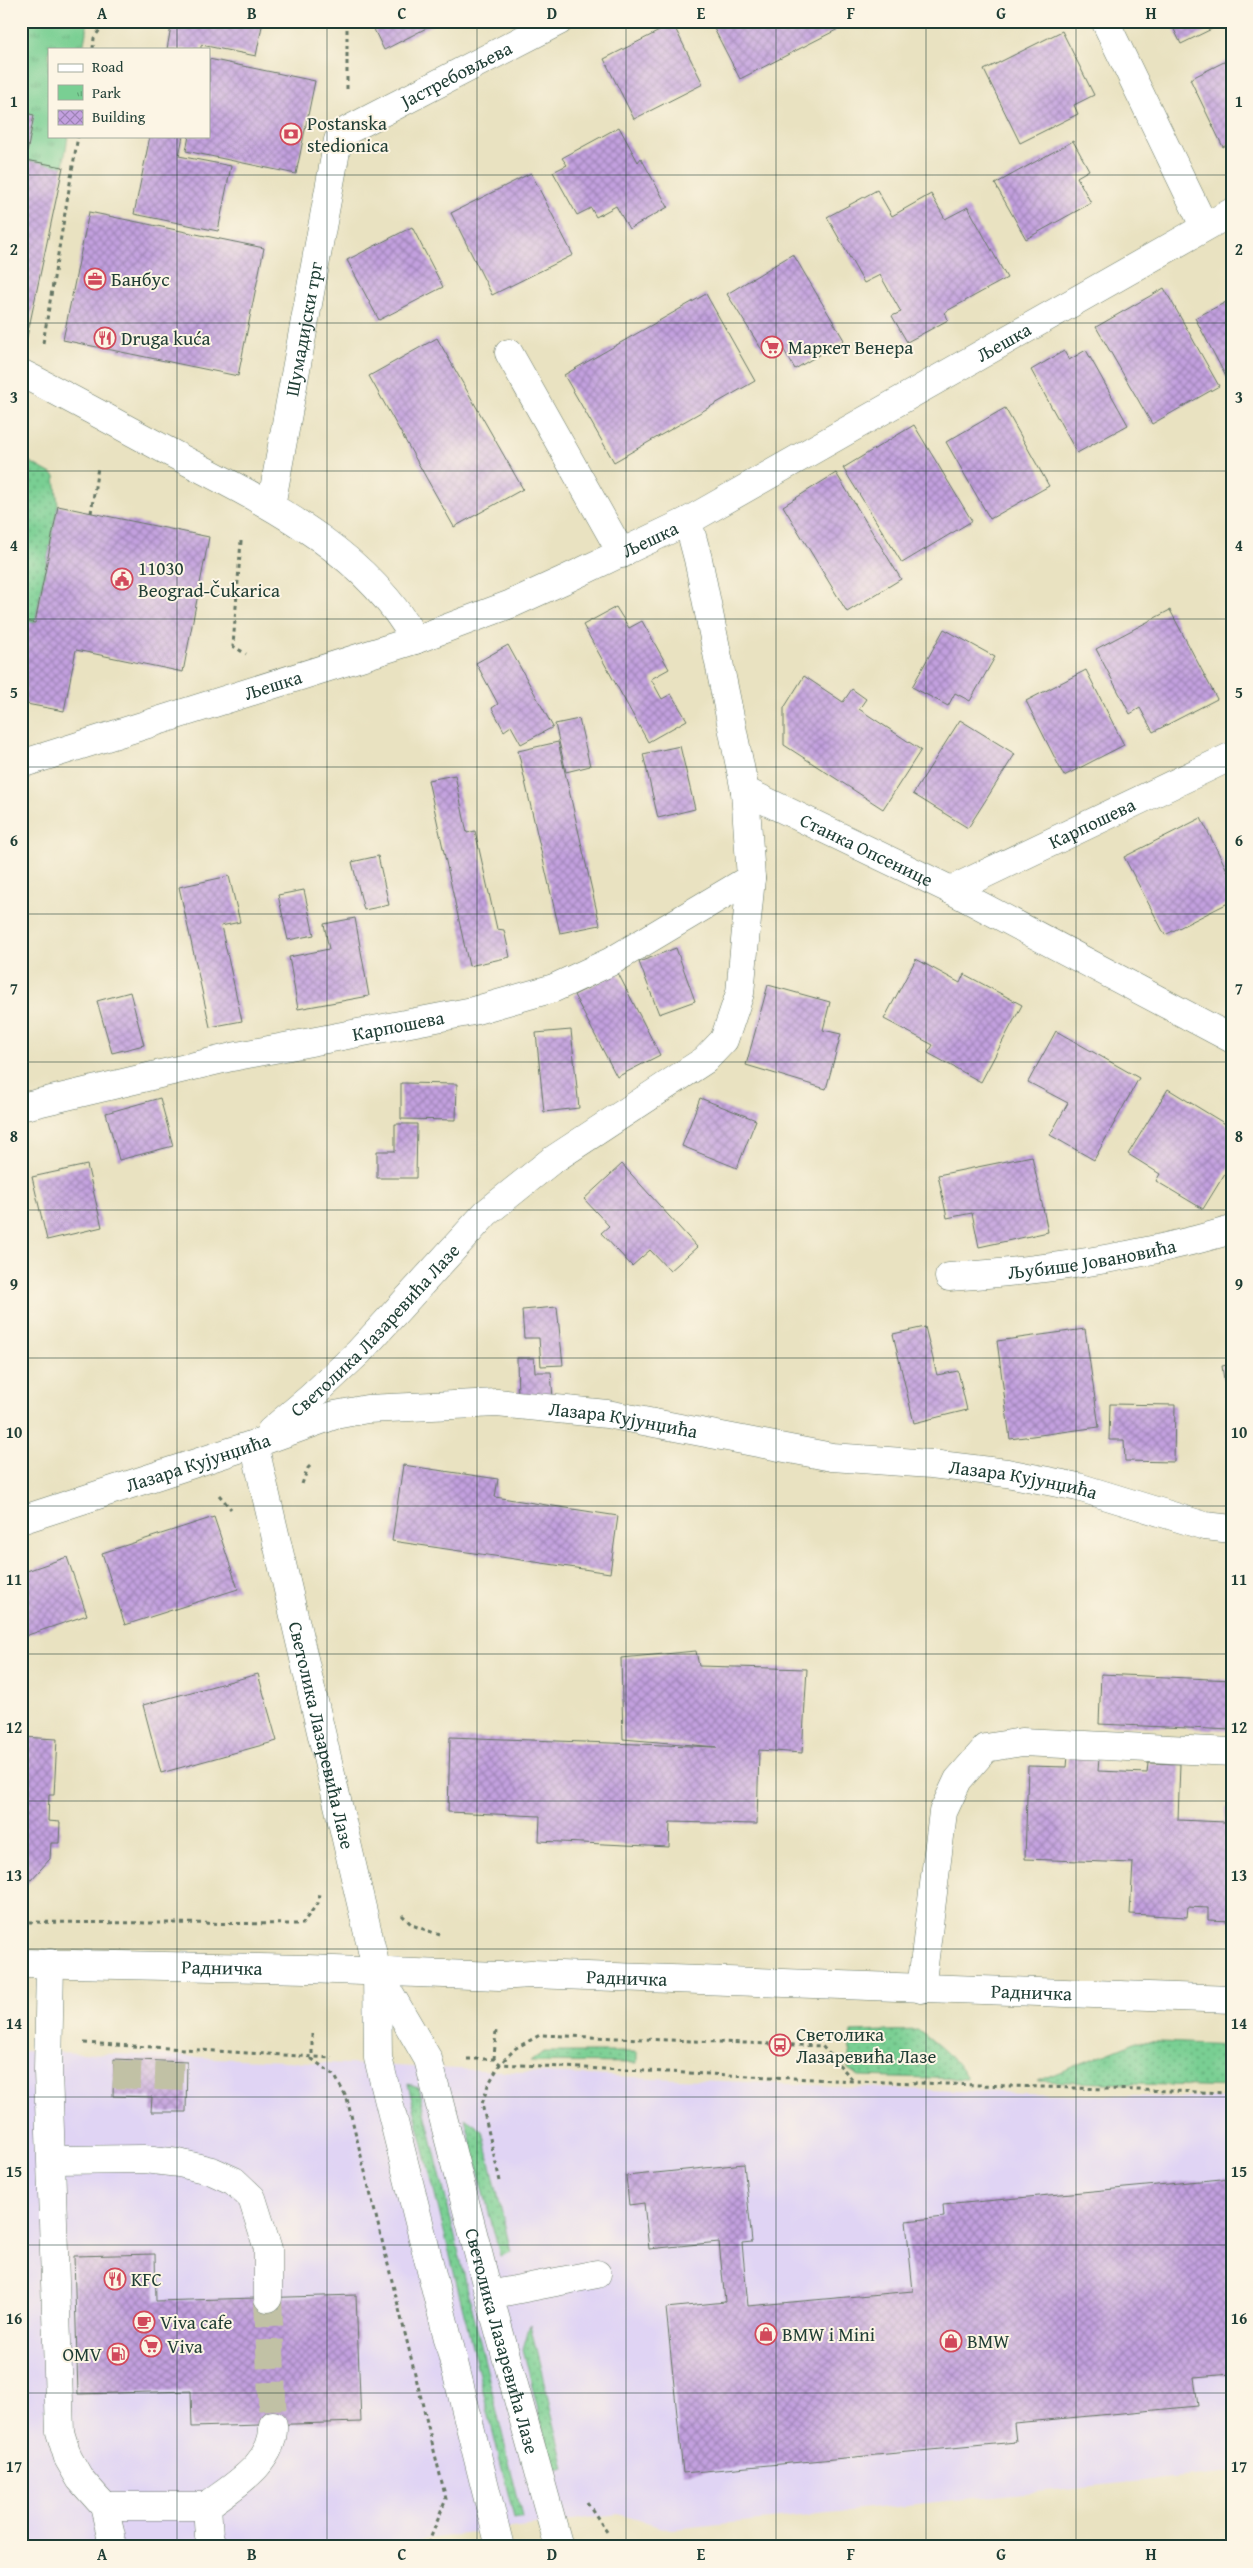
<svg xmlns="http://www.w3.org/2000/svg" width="1253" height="2568" font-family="'Gentium Book Plus',serif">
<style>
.built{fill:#e0d4f4}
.grass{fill:url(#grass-dots);stroke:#4c8664}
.park{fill:url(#park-tufts);stroke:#4c8664}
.building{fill:url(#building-cross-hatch)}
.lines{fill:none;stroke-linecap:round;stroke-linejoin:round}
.minor-tunnel{stroke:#c1c1a5;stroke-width:28;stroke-dasharray:28 14;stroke-linecap:butt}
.minor-casing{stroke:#667765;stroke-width:29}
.path{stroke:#667765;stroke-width:3;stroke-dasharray:4 4;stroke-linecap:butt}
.minor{stroke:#fff;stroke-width:28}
.grid{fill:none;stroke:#1f3d34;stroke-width:1;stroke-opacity:0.55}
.labels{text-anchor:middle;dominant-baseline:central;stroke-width:4;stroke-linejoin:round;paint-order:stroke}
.street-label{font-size:19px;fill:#1f3d34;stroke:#fcf5e5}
.poi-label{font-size:19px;fill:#1f3d34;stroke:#fcf5e5;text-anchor:start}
.neatline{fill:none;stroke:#1f3d34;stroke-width:2}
.grid-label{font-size:16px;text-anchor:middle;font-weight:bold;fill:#1f3d34}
</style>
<defs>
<pattern id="grass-dots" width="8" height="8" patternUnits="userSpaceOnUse" patternTransform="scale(1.25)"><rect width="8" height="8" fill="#79cf93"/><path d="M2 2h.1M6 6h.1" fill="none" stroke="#63a979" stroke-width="1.8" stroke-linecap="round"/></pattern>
<pattern id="park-tufts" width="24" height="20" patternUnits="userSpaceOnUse" patternTransform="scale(1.25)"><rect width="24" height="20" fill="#79cf93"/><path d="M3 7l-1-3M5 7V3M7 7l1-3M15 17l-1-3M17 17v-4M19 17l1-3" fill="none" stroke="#63a979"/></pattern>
<pattern id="building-cross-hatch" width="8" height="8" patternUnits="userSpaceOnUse" patternTransform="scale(1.25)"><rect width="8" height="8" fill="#c3a0df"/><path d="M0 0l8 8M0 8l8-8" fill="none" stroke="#9e84b6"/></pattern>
</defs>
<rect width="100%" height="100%" fill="#fcf5e5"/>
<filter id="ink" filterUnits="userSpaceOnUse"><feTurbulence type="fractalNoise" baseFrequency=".02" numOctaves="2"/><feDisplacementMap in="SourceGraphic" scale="10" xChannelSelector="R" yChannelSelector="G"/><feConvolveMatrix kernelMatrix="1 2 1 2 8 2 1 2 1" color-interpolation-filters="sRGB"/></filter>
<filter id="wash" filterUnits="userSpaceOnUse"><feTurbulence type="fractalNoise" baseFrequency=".0096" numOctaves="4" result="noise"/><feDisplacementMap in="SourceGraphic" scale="20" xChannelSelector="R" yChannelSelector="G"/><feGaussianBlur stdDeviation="1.12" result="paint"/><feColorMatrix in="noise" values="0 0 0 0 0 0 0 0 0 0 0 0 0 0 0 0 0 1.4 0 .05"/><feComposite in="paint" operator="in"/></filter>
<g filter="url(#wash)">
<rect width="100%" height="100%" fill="#e9e2c1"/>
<!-- built -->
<polygon class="built" points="21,2051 173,2056 897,2089 1232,2099 1232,2472 671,2529 618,2514 419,2540 411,2547 21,2547"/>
<!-- grass -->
<g class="grass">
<polygon points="21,457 55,476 58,506 35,623 21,621"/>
<path d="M919,2030C937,2044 956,2058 967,2079L859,2076L848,2069L851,2032Z"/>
<polygon points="1137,2041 1232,2045 1232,2087 1037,2081"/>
<polygon points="543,2052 637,2052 637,2063 530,2062"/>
<polygon points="408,2084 419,2087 522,2516 514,2518"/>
<polygon points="465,2118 483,2131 511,2252 500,2256"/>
<polygon points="530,2324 565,2468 553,2471 523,2349"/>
</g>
<!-- park -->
<polygon class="park" points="21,21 88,21 83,49 49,49 49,136 68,136 63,167 21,159"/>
<g id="blocks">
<!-- building -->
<g class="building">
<polygon points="172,21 263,21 256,56 201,45 201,49 167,49"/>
<polygon points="370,21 440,21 384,50"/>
<polygon points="710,21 854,21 740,79"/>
<polygon points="1170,21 1228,21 1181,44"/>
<polygon points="673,24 703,84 634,119 604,59"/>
<polygon points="1062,31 1094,95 1074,105 1078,114 1020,143 984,70"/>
<polygon points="1232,58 1232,142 1223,147 1190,79"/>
<polygon points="209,59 315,81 296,174 186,151 189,136 209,136"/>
<polygon points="21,112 34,115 27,153 21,152"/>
<polygon points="619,127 638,162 641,158 668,207 629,229 616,206 596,217 591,208 577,215 553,172 567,165 562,158"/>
<polygon points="150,136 183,136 179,156 231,166 218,231 134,214"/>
<polygon points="1073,141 1089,170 1077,177 1091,203 1026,239 995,184"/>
<polygon points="21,159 63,167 25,346 21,345"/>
<polygon points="531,173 573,255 492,295 451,213"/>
<polygon points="877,190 892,216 931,194 945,219 968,207 1007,278 945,312 948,320 907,342 892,316 901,312 880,275 864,283 827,217"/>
<polygon points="89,212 264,248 238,376 63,340"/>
<polygon points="412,227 443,287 379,320 347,260"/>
<polygon points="793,254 844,340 795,369 778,340 762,350 727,294"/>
<polygon points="1164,288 1219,386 1152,424 1096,327"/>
<polygon points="706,294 755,381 614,462 564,375"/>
<polygon points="1232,299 1232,388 1195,318"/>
<polygon points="437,338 523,489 454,527 369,376"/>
<polygon points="1086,350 1128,425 1077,453 1031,370 1064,351 1069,360"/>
<polygon points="1005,408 1049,486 990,519 946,442"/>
<polygon points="914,425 972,521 902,563 843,468"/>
<polygon points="836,473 901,579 847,612 783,506"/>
<polygon points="58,506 209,537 183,672 76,650 64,711 21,703 21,621 35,623"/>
<polygon points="616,607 629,628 642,621 669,669 651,679 662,699 671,694 687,720 648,742 583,625"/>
<polygon points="1170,610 1217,699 1153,732 1140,708 1130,714 1096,649"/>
<polygon points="944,629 995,657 970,701 955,693 948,706 912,687"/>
<polygon points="508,645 553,727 521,744 511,726 504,731 492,708 498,704 476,663"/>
<polygon points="1086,670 1124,745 1064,776 1026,701"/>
<polygon points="804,676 843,702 852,689 866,699 859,709 921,750 883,809 784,745 784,708"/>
<polygon points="579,719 590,766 566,772 555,724"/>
<polygon points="960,720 1015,754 968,828 913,794"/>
<polygon points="558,742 600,925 560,933 518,751"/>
<polygon points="680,746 695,809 658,818 643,754"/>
<polygon points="455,775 467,833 475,831 497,929 504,930 510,957 469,966 428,780"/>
<polygon points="1201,818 1232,880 1232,901 1165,935 1124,857"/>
<polygon points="378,856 389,905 364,910 352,862"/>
<polygon points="229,876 240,922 221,926 242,1021 210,1027 179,887"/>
<polygon points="304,890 314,935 288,940 278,895"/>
<polygon points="355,918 369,996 298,1009 289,957 329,949 324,924"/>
<polygon points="676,948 695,1001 659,1014 639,962"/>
<polygon points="916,959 960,983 964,974 1022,1005 981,1082 928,1053 933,1045 884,1019"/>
<polygon points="618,973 660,1055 617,1077 574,995"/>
<polygon points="768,985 830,1002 823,1030 841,1034 826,1089 746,1065"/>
<polygon points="130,992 144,1045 112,1053 97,1001"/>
<polygon points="571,1030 579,1108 544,1112 536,1033"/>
<polygon points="1056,1031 1139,1078 1094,1160 1050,1135 1068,1103 1028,1082"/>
<polygon points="401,1083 457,1084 456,1120 401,1119"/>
<polygon points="1168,1089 1232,1128 1232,1162 1203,1209 1156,1181 1160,1174 1128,1154"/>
<polygon points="160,1098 173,1146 119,1160 106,1113"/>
<polygon points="700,1098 756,1120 737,1168 682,1146"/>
<polygon points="395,1124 417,1124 416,1178 377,1178 377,1151 395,1151"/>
<polygon points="1032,1156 1048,1232 979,1247 972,1213 947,1218 938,1175"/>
<polygon points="622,1164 697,1247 670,1271 650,1250 632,1266 601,1233 609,1226 584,1199"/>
<polygon points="87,1165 102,1227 47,1240 32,1177"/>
<polygon points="557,1307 563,1365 541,1366 539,1338 524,1338 522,1310"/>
<polygon points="925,1327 937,1375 958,1371 967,1410 914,1423 893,1334"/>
<polygon points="1085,1329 1099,1427 1010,1439 997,1341"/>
<polygon points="517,1358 534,1358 535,1372 551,1372 553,1398 518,1399"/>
<polygon points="1232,1364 1232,1427 1231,1427 1222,1366"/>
<polygon points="1110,1404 1175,1405 1174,1462 1125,1461 1124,1440 1109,1440"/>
<polygon points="403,1465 498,1479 495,1497 618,1516 610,1573 392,1541"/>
<polygon points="214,1517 238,1589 125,1625 102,1553"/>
<polygon points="67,1557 87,1615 22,1637 21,1573"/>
<polygon points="696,1651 699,1666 807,1669 802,1753 759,1750 757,1824 670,1822 669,1847 539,1841 540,1816 448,1812 450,1737 717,1747 623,1739 621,1658"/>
<polygon points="258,1674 277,1741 161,1773 143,1705"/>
<polygon points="1101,1674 1232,1680 1232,1730 1099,1724"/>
<polygon points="21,1737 57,1739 54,1795 49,1795 48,1821 60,1822 59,1843 51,1843 50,1859 21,1891"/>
<polygon points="1068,1756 1099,1758 1098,1771 1147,1773 1148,1763 1180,1764 1178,1820 1225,1822 1226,1807 1232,1807 1232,1921 1208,1920 1208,1908 1188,1907 1187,1917 1130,1914 1133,1863 1025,1859 1028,1766 1067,1767"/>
<polygon points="114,2059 187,2062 186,2112 151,2112 152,2097 113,2096"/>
<polygon points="744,2164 752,2242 742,2243 748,2306 913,2291 906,2221 944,2217 943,2205 1232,2178 1232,2374 1194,2377 1198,2406 1014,2423 1016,2442 683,2473 666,2308 725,2302 719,2242 649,2249 644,2203 629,2205 626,2176"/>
<polygon points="155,2254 156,2301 356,2295 361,2422 192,2427 191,2391 78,2394 74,2256"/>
</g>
</g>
</g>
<g filter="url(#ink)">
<use href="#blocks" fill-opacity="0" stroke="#667765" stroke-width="1"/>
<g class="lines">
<!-- minor-tunnel -->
<g class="minor-tunnel">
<polyline points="113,2074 187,2077"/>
<polyline points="268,2298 273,2425"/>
</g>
<!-- minor casing -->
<g class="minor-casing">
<g id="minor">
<polyline points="1105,21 1204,226"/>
<polyline points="509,353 622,554"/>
<path d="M21,373C73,399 124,428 175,455C264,502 364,548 415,640"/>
<path id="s1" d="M271,506L338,140L348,130L559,21"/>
<path id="s2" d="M688,521L698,559L745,791L951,890L1232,1039"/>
<path id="s3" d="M21,764L415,640L511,604L566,579L688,521L1232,212"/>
<path id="s4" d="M951,890L1232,756"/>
<path id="s5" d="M21,1107L232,1057L473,1011L554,988L610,962L751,878"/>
<path id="s6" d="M949,1277C1049,1270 1135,1258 1232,1230"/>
<path id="s7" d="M271,1431L310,1398L359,1352L486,1213L551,1161L705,1060L724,1040L740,993L751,878L745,791"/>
<path id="s8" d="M254,1444L377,1972L378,2058L500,2547"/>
<path id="s9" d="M21,1520L254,1444L335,1415L367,1409L497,1403L607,1414L832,1457L931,1464L1007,1473L1078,1487L1205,1526L1232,1529"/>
<path id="s10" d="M21,1963L307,1969L499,1976L531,1974L1232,1999"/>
<polyline points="50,1963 48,2071 60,2432 68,2458 80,2479 104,2506 111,2535 110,2547"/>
<path id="s11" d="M378,1973L428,2059L489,2295L559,2547"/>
<polyline points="921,1989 943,1812 958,1780 986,1748 1022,1742 1232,1752"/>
<polyline points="52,2160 144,2159 179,2163 212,2171 234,2181 252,2198 268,2249 268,2298"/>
<polyline points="489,2295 597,2274"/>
<polyline points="104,2506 207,2506"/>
<path d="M213,2547L209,2536L207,2506C233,2486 275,2463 273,2425"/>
</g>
</g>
<!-- path -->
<g class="path">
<polyline points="347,21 347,90"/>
<polyline points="93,49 94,38 106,21"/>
<polyline points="43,343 78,136"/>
<polyline points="91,513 98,467"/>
<polyline points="241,541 233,646 246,654"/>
<polyline points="302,1484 308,1468 312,1464"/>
<polyline points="219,1495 231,1509"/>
<polyline points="402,1915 412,1925 440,1935"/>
<polyline points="21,1922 302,1924 318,1903 319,1892"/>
<polyline points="312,2034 312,2059 335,2076 347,2099 446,2499 427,2547"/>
<polyline points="84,2043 332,2058"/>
<polyline points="467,2059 494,2059 500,2064 854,2081 1232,2093"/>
<polyline points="494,2059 496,2030"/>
<polyline points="500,2181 482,2104 488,2085 500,2064 516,2048 540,2035 822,2046 854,2081"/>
<polyline points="587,2502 609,2535"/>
</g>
<!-- minor -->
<use href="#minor" class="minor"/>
</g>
</g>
<!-- grid -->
<path class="grid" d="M177,21V49M327,21V2547M477,21V2547M626,21V2547M776,21V2547M926,21V2547M1076,21V2547M177,136V2547M21,175H1232M21,323H1232M21,471H1232M21,619H1232M21,767H1232M21,914H1232M21,1062H1232M21,1210H1232M21,1358H1232M21,1506H1232M21,1654H1232M21,1801H1232M21,1949H1232M21,2097H1232M21,2245H1232M21,2393H1232"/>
<!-- icons -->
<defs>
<g id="bank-ring" transform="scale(1.125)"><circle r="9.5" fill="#fcf5e5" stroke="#d1495b" stroke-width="1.5"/><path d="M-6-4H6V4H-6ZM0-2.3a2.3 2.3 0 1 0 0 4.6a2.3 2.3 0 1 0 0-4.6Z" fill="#d1495b"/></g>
<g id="office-ring" transform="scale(1.125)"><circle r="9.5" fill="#fcf5e5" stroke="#d1495b" stroke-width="1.5"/><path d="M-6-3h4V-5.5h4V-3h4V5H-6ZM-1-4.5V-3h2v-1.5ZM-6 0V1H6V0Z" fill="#d1495b"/></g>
<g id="restaurant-ring" transform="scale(1.125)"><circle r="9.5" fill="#fcf5e5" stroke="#d1495b" stroke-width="1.5"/><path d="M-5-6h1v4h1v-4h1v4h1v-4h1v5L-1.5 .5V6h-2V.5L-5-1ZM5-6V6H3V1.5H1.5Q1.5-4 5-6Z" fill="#d1495b"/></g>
<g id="supermarket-ring" transform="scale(1.125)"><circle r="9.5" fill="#fcf5e5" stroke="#d1495b" stroke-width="1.5"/><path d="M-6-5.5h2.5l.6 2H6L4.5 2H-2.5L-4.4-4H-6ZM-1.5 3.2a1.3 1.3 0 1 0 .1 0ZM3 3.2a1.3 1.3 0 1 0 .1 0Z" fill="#d1495b"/></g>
<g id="civic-ring" transform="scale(1.125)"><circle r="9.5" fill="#fcf5e5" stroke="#d1495b" stroke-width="1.5"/><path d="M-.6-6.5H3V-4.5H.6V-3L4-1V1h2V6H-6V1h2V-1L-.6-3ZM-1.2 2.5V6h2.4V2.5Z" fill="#d1495b"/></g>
<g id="bus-ring" transform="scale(1.125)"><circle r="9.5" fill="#fcf5e5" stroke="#d1495b" stroke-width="1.5"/><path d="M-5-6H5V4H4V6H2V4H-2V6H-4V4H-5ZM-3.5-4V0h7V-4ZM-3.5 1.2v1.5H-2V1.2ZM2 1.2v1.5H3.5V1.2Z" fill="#d1495b"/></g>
<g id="cafe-ring" transform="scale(1.125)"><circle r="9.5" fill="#fcf5e5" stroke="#d1495b" stroke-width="1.5"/><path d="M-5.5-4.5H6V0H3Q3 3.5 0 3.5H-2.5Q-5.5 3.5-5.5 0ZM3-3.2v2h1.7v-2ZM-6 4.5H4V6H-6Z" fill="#d1495b"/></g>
<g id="shop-ring" transform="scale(1.125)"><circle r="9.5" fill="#fcf5e5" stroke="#d1495b" stroke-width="1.5"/><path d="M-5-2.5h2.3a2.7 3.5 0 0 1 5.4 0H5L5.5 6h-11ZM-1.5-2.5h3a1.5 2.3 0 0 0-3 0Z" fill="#d1495b"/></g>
<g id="fuel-ring" transform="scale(1.125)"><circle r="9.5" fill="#fcf5e5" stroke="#d1495b" stroke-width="1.5"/><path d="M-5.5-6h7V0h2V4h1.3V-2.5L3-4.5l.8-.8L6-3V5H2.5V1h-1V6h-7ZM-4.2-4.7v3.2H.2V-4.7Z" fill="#d1495b"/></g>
</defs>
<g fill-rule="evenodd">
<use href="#bank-ring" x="291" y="134"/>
<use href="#office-ring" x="95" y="279"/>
<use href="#restaurant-ring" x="105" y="338"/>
<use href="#supermarket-ring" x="772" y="347"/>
<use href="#civic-ring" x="122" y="579"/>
<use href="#bus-ring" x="780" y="2045"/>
<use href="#restaurant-ring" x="115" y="2279"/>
<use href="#cafe-ring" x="144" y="2322"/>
<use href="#shop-ring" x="766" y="2334"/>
<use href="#shop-ring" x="951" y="2341"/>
<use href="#supermarket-ring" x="151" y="2346"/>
<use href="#fuel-ring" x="118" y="2354"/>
</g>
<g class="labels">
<!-- street labels -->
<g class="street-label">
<text stroke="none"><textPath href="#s1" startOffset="508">Јастребовљева</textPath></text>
<text stroke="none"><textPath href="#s1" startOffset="180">Шумадијски трг</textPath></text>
<text stroke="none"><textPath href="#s3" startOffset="1074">Љешка</textPath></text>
<text stroke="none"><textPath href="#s3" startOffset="669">Љешка</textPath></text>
<text stroke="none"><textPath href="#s3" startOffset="264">Љешка</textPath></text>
<text stroke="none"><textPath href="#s4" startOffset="156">Карпошева</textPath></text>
<text stroke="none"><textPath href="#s2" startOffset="411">Станка Опсенице</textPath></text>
<text stroke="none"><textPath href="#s5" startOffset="386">Карпошева</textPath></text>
<text stroke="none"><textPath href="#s6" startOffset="144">Љубише Јовановића</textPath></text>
<text stroke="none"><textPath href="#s7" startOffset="145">Светолика Лазаревића Лазе</textPath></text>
<text stroke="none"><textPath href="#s9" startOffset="621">Лазара Кујунџића</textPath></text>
<text stroke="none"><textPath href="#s9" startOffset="186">Лазара Кујунџића</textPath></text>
<text stroke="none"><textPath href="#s9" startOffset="1026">Лазара Кујунџића</textPath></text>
<text stroke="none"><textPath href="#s8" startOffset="299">Светолика Лазаревића Лазе</textPath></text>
<text stroke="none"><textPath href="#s10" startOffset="201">Радничка</textPath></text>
<text stroke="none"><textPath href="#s10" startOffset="606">Радничка</textPath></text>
<text stroke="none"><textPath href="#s10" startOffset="1011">Радничка</textPath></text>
<text stroke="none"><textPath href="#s11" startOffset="391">Светолика Лазаревића Лазе</textPath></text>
</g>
<!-- poi labels -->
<g class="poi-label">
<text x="307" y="123">Postanska<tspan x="307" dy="22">stedionica</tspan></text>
<text x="111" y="279">Банбус</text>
<text x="121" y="338">Druga kuća</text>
<text x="788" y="347">Маркет Венера</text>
<text x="138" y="568">11030<tspan x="138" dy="22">Beograd-Čukarica</tspan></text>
<text x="796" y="2034">Светолика<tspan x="796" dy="22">Лазаревића Лазе</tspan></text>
<text x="131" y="2279">KFC</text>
<text x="160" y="2322">Viva cafe</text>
<text x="782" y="2334">BMW i Mini</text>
<text x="967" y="2341">BMW</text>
<text x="167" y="2346">Viva</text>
<text x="102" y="2354" text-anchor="end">OMV</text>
</g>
</g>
<!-- margin -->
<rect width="1253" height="2568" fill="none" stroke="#fcf5e5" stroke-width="55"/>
<!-- legend -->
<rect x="48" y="48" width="162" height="90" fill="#fcf5e5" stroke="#a4ab9e"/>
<rect x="58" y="64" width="25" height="8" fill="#ffffff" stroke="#a4ab9e"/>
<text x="92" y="72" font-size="15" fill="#1f3d34">Road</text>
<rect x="58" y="85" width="25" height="15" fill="url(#park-tufts)" stroke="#a4ab9e"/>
<text x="92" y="98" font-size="15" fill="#1f3d34">Park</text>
<rect x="58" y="110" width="25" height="15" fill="url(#building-cross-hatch)" stroke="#a4ab9e"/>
<text x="92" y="122" font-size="15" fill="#1f3d34">Building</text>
<rect x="28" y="28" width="1198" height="2512" class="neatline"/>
<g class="grid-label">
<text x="102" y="19">A</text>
<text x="252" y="19">B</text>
<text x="402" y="19">C</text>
<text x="552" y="19">D</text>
<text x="701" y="19">E</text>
<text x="851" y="19">F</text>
<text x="1001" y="19">G</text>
<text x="1151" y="19">H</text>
<text x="14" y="107">1</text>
<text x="1239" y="107">1</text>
<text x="14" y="255">2</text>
<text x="1239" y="255">2</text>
<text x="14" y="403">3</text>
<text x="1239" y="403">3</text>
<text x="14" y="551">4</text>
<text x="1239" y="551">4</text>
<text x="14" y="698">5</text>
<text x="1239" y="698">5</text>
<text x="14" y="846">6</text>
<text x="1239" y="846">6</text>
<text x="14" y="994">7</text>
<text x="1239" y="994">7</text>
<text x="14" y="1142">8</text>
<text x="1239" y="1142">8</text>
<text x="14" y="1290">9</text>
<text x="1239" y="1290">9</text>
<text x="14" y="1438">10</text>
<text x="1239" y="1438">10</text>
<text x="14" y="1585">11</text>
<text x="1239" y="1585">11</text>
<text x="14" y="1733">12</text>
<text x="1239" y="1733">12</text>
<text x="14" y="1881">13</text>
<text x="1239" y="1881">13</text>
<text x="14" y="2029">14</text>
<text x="1239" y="2029">14</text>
<text x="14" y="2177">15</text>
<text x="1239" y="2177">15</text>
<text x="14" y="2324">16</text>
<text x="1239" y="2324">16</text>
<text x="14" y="2472">17</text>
<text x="1239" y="2472">17</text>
<text x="102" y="2560">A</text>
<text x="252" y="2560">B</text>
<text x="402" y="2560">C</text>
<text x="552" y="2560">D</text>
<text x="701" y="2560">E</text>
<text x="851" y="2560">F</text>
<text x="1001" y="2560">G</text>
<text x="1151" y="2560">H</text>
</g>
</svg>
